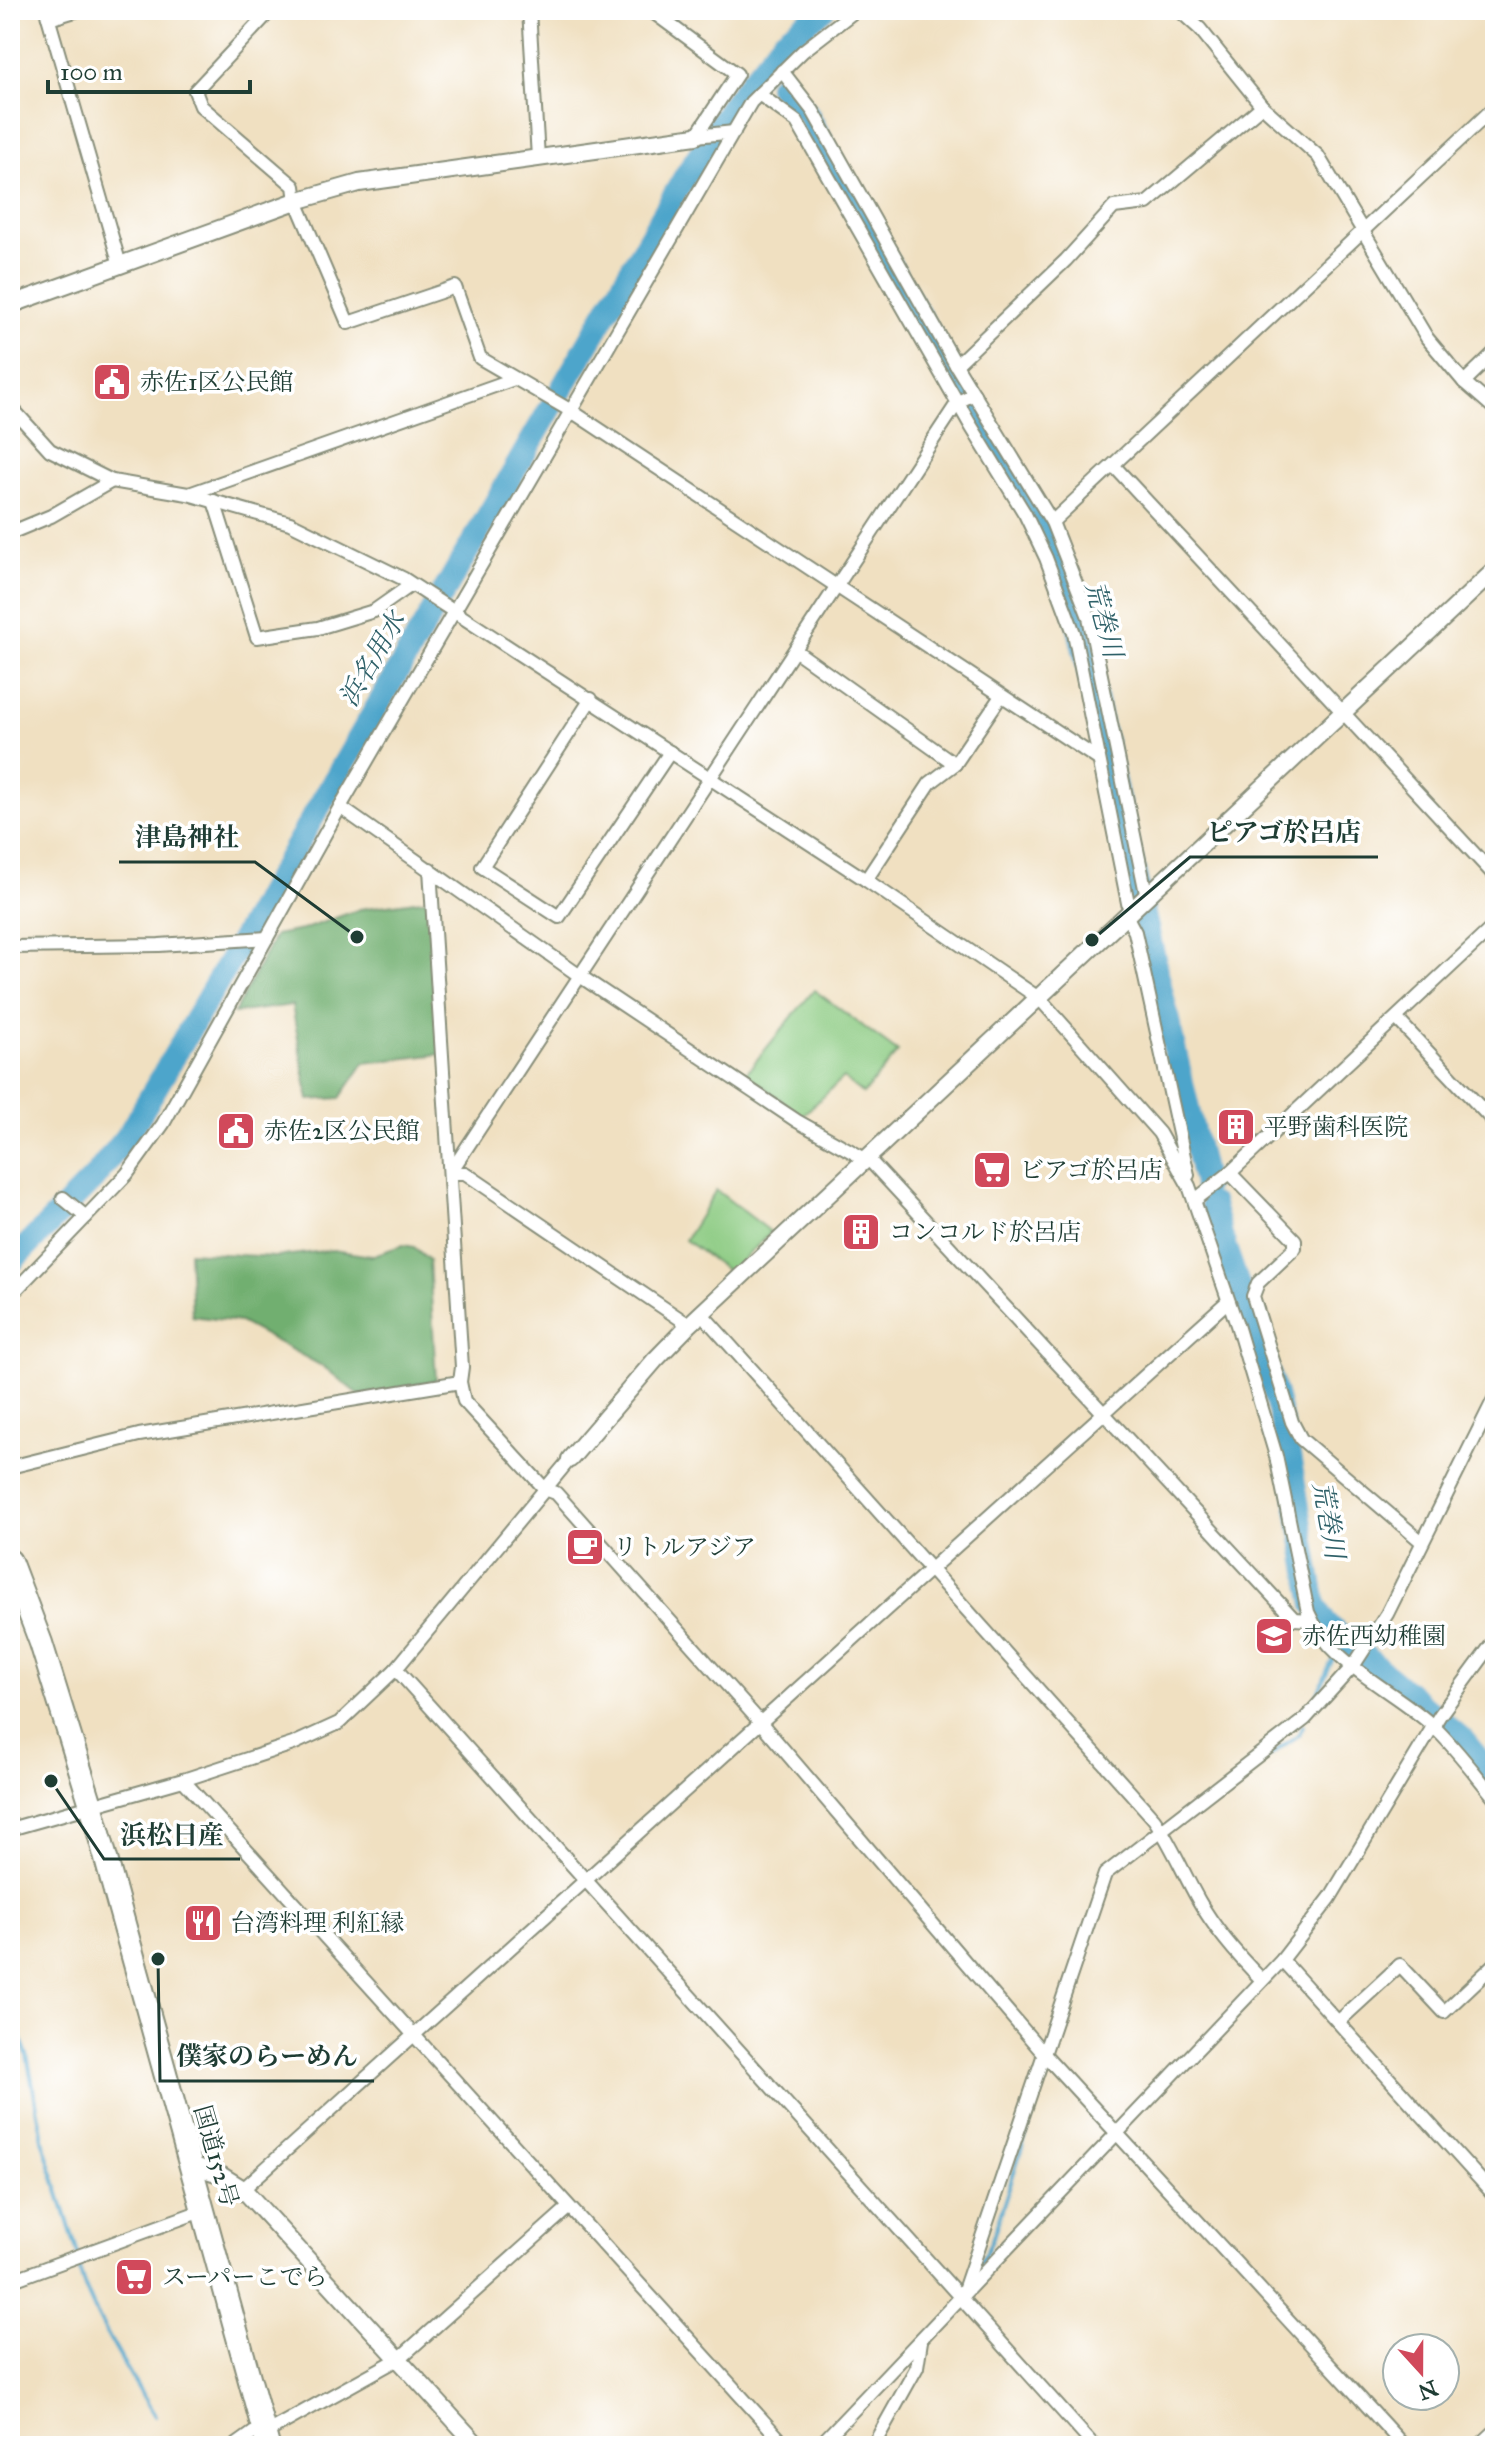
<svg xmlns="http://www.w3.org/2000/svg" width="1505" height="2456" font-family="'IM FELL Great Primer','Noto Serif JP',serif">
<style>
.green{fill:#8ccb82;stroke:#56845b;stroke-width:2}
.forest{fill:#71af70;stroke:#487652;stroke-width:2}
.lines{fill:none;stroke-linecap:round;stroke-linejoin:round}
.stream{stroke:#4ea5cb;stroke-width:4}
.river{stroke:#4ea5cb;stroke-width:24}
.minor-casing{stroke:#888e7a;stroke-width:16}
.tertiary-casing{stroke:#888e7a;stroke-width:20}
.trunk-casing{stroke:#888e7a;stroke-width:26}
.minor{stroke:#fff;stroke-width:12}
.tertiary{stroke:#fff;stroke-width:16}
.trunk{stroke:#fff;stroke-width:22}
.labels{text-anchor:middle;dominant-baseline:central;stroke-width:7;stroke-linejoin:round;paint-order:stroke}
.poi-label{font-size:24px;fill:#1f3d34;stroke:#fff;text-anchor:start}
.street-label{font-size:24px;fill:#1f3d34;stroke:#fff}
.water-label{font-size:26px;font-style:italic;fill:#2f6169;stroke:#fff}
.leader{fill:none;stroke:#1f3d34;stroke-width:3}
.callout-dot{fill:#1f3d34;stroke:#fff;stroke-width:3}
.callout-label{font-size:26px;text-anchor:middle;font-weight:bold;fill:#1f3d34;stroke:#fff;stroke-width:7;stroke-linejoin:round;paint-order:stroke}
</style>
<rect width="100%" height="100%" fill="#fff"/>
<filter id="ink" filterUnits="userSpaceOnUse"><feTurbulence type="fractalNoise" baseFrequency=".0125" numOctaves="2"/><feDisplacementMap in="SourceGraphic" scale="16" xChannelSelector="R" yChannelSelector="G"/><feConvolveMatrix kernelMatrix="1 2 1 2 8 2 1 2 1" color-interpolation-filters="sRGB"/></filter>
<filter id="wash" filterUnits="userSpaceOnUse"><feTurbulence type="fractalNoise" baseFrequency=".006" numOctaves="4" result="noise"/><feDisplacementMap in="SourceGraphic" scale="32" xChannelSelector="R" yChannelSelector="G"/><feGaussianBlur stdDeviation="1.8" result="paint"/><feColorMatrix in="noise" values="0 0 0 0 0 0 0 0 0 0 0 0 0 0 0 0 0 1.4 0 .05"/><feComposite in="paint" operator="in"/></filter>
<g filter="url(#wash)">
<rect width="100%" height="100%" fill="#f0e0c1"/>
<!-- green -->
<g class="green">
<polygon points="814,990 898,1052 863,1094 843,1078 802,1116 746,1073"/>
<polygon points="716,1190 771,1232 730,1273 685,1240"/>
</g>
<!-- forest -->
<g class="forest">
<polygon points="429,899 441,1054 364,1063 340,1098 309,1100 292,1005 234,1013 275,935 302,930 360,909"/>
<polygon points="403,1245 414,1247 429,1260 436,1380 360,1396 324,1367 240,1322 192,1316 189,1252 274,1257 333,1250 371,1256"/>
</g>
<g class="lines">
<!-- stream -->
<g class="stream">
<polyline points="660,10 677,22"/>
<polyline points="741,72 751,80"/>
<polyline points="1313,1704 1342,1638"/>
<polyline points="1207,1802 1299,1734 1303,1726"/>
<path d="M10,2010L27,2055L45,2149L79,2257C73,2285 138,2387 155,2416"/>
<polyline points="977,2270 992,2240 1083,1959"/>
</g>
<!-- river -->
<g class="river">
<polyline points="780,86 807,113 850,196 1028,504 1070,588 1205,1184"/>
<path d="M1212,1205C1227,1261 1250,1313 1267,1368C1292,1445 1299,1525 1315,1604L1325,1623L1463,1740L1495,1779"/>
<polyline points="10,1263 93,1179 130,1132 686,175 732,104 784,40 823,10"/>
</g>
</g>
</g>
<g filter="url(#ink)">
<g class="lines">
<!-- minor casing -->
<g class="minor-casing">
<g id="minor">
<polyline points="46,10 120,265"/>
<polyline points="271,10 195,91 201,106 294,186 296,201 348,323 455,287 480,358 573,412 1098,759"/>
<polyline points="529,10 538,158"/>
<polyline points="650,10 737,74 696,136"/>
<polyline points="1179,10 1200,29 1262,106 1318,156 1427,338 1464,382 1495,409"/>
<polyline points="1493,10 1495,12"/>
<polyline points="49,19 78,10"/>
<polyline points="782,71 813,111 956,365 1052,522 1089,617 1147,898"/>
<polyline points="759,94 797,122 971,426 1025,514 1046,558 1074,633 1130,913"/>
<polyline points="696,136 734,132"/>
<polyline points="956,365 1066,260 1114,207 1147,203 1262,106"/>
<polyline points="1464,382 1495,352"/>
<path d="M10,406L50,450L112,481L188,494L290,523L404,579L866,880L1040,999L1159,1133L1189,1186L1237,1325L1276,1456L1308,1612C1330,1665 1393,1689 1434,1727C1456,1748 1475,1774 1495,1798"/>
<polyline points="1114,466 1495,876"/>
<polyline points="189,494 514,379"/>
<polyline points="214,501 257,637 318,628 374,611 411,585"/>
<polyline points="1052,522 1495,107"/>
<polyline points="10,533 51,516 112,481"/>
<polyline points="796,651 955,764"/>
<polyline points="591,699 482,867 559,917 670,752"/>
<polyline points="340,807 580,976 797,1121 872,1163 1294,1619 1311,1620"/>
<polyline points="430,869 462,1367 460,1382 464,1401 545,1489 556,1493 760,1722 1044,2054 1404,2446"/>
<polyline points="866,880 930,783 955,764 1001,696"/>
<polyline points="1127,917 1135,932 1188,1175"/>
<polyline points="10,947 159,945 267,938"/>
<polyline points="1397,1019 1495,1123"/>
<polyline points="1230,1173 1295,1240 1295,1248 1258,1283 1253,1296 1292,1422 1301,1439 1422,1542"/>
<polyline points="63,1198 86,1217"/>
<polyline points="1195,1200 1230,1173 1495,925"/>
<polyline points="10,1296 127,1174 163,1124 340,807 751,102 803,51 856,10"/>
<path d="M702,1314L1154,1819C1172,1845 1183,1873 1199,1901C1216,1931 1238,1956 1262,1980"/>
<polyline points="689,1325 465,1173 450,1173 958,402 974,394"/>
<polyline points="10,1467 139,1435 460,1382"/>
<polyline points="396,1669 1094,2446"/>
<polyline points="183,1780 786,2446"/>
<polyline points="10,1829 183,1780 293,1744 339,1723 396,1669 570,1459"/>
<polyline points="1282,1960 1495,2196"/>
<polyline points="1338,2022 1400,1965 1444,2012 1495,1964"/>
<polyline points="243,2189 1227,1302"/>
<polyline points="10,2281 204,2210"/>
<polyline points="961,2299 1105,1874 1305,1719 1354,1665 1387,1614 1495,1397"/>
<polyline points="235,2446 263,2426 269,2431 400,2358 568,2208"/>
<polyline points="819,2446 1282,1960 1330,1898 1440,1715 1495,1640"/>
<polyline points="873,2446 917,2367 921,2341"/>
</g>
</g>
<!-- tertiary casing -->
<g class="tertiary-casing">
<g id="tertiary">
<polyline points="10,305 296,201 359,183 696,136"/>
<polyline points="570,1459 655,1360 689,1325 1495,570"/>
<polyline points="191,2165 219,2174 243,2189 478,2446"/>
<polyline points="1482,2446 1495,2434"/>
</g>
</g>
<!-- trunk casing -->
<g class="trunk-casing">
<polyline id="trunk" points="10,1561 41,1643 92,1808 268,2446"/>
</g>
<!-- minor -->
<use href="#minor" class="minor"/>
<!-- tertiary -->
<use href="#tertiary" class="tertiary"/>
<!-- trunk -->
<use href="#trunk" class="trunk"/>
</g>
</g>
<!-- icons -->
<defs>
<g id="civic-square" transform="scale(2)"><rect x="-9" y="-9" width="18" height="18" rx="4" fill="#d1495b" stroke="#fff"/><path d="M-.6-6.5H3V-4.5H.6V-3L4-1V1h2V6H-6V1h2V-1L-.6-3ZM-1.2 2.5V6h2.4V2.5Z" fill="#fff"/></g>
<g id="building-square" transform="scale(2)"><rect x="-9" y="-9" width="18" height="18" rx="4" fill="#d1495b" stroke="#fff"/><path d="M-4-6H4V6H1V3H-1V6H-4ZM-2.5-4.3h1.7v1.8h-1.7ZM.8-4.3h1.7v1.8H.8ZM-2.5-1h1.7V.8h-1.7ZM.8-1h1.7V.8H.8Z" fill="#fff"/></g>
<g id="supermarket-square" transform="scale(2)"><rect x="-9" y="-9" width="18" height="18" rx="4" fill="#d1495b" stroke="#fff"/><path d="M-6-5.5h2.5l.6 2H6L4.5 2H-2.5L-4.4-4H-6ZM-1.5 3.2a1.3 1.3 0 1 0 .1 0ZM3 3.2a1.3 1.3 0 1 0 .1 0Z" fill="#fff"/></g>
<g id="cafe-square" transform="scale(2)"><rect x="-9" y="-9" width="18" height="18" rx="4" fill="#d1495b" stroke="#fff"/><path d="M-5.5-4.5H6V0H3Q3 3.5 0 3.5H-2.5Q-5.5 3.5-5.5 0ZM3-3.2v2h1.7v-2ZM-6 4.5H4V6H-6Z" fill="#fff"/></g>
<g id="school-square" transform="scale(2)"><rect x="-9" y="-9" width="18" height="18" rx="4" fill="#d1495b" stroke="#fff"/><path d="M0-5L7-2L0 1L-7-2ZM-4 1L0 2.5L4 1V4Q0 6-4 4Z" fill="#fff"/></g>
<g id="restaurant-square" transform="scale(2)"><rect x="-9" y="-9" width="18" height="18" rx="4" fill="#d1495b" stroke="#fff"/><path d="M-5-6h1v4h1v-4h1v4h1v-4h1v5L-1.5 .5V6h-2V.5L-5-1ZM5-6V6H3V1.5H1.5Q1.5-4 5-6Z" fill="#fff"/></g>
</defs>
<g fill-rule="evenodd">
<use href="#civic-square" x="112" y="382"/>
<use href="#building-square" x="1236" y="1127"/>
<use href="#civic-square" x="236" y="1131"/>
<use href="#supermarket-square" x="992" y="1170"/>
<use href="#building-square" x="861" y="1232"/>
<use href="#cafe-square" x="585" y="1547"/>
<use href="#school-square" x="1274" y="1636"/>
<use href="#restaurant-square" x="203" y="1923"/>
<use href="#supermarket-square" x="134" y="2277"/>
</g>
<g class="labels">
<!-- poi labels -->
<g class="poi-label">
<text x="140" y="382">赤佐1区公民館</text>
<text x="1264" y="1127">平野歯科医院</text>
<text x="264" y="1131">赤佐2区公民館</text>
<text x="1020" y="1170">ビアゴ於呂店</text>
<text x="889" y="1232">コンコルド於呂店</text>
<text x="613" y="1547">リトルアジア</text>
<text x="1302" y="1636">赤佐西幼稚園</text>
<text x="231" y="1923">台湾料理 利紅縁</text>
<text x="162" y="2277">スーパーこでら</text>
</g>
<!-- street labels -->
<g class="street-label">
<text transform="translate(216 2156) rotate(74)">国道152号</text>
</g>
<!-- water labels -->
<g class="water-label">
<text transform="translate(1104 619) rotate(75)">荒巻川</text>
<text transform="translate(372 659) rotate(-60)">浜名用水</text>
<text transform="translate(1329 1520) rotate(80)">荒巻川</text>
</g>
</g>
<!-- callouts -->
<path class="leader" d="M1092 940L1190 857H1378M357 937L255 862H119M51 1781L104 1859H240M158 1959L160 2081H374"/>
<g class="callout-dot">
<circle cx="1092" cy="940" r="8"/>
<circle cx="357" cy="937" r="8"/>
<circle cx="51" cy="1781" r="8"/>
<circle cx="158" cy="1959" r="8"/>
</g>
<g class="callout-label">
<text x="1284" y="841">ピアゴ於呂店</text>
<text x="187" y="846">津島神社</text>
<text x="172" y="1844">浜松日産</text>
<text x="267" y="2065">僕家のらーめん</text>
</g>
<!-- margin -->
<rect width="1505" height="2456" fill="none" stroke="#fff" stroke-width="40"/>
<!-- north arrow -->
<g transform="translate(1421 2372) rotate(159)"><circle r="38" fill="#ffffff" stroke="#a5b1ae" stroke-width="2"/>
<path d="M0-6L14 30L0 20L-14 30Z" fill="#d1495b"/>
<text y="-12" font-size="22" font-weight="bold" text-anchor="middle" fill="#1f3d34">N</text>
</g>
<!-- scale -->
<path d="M48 80v12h202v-12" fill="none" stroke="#1f3d34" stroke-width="4"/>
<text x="60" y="80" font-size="24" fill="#1f3d34" stroke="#ffffff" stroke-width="6" paint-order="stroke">100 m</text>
</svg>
